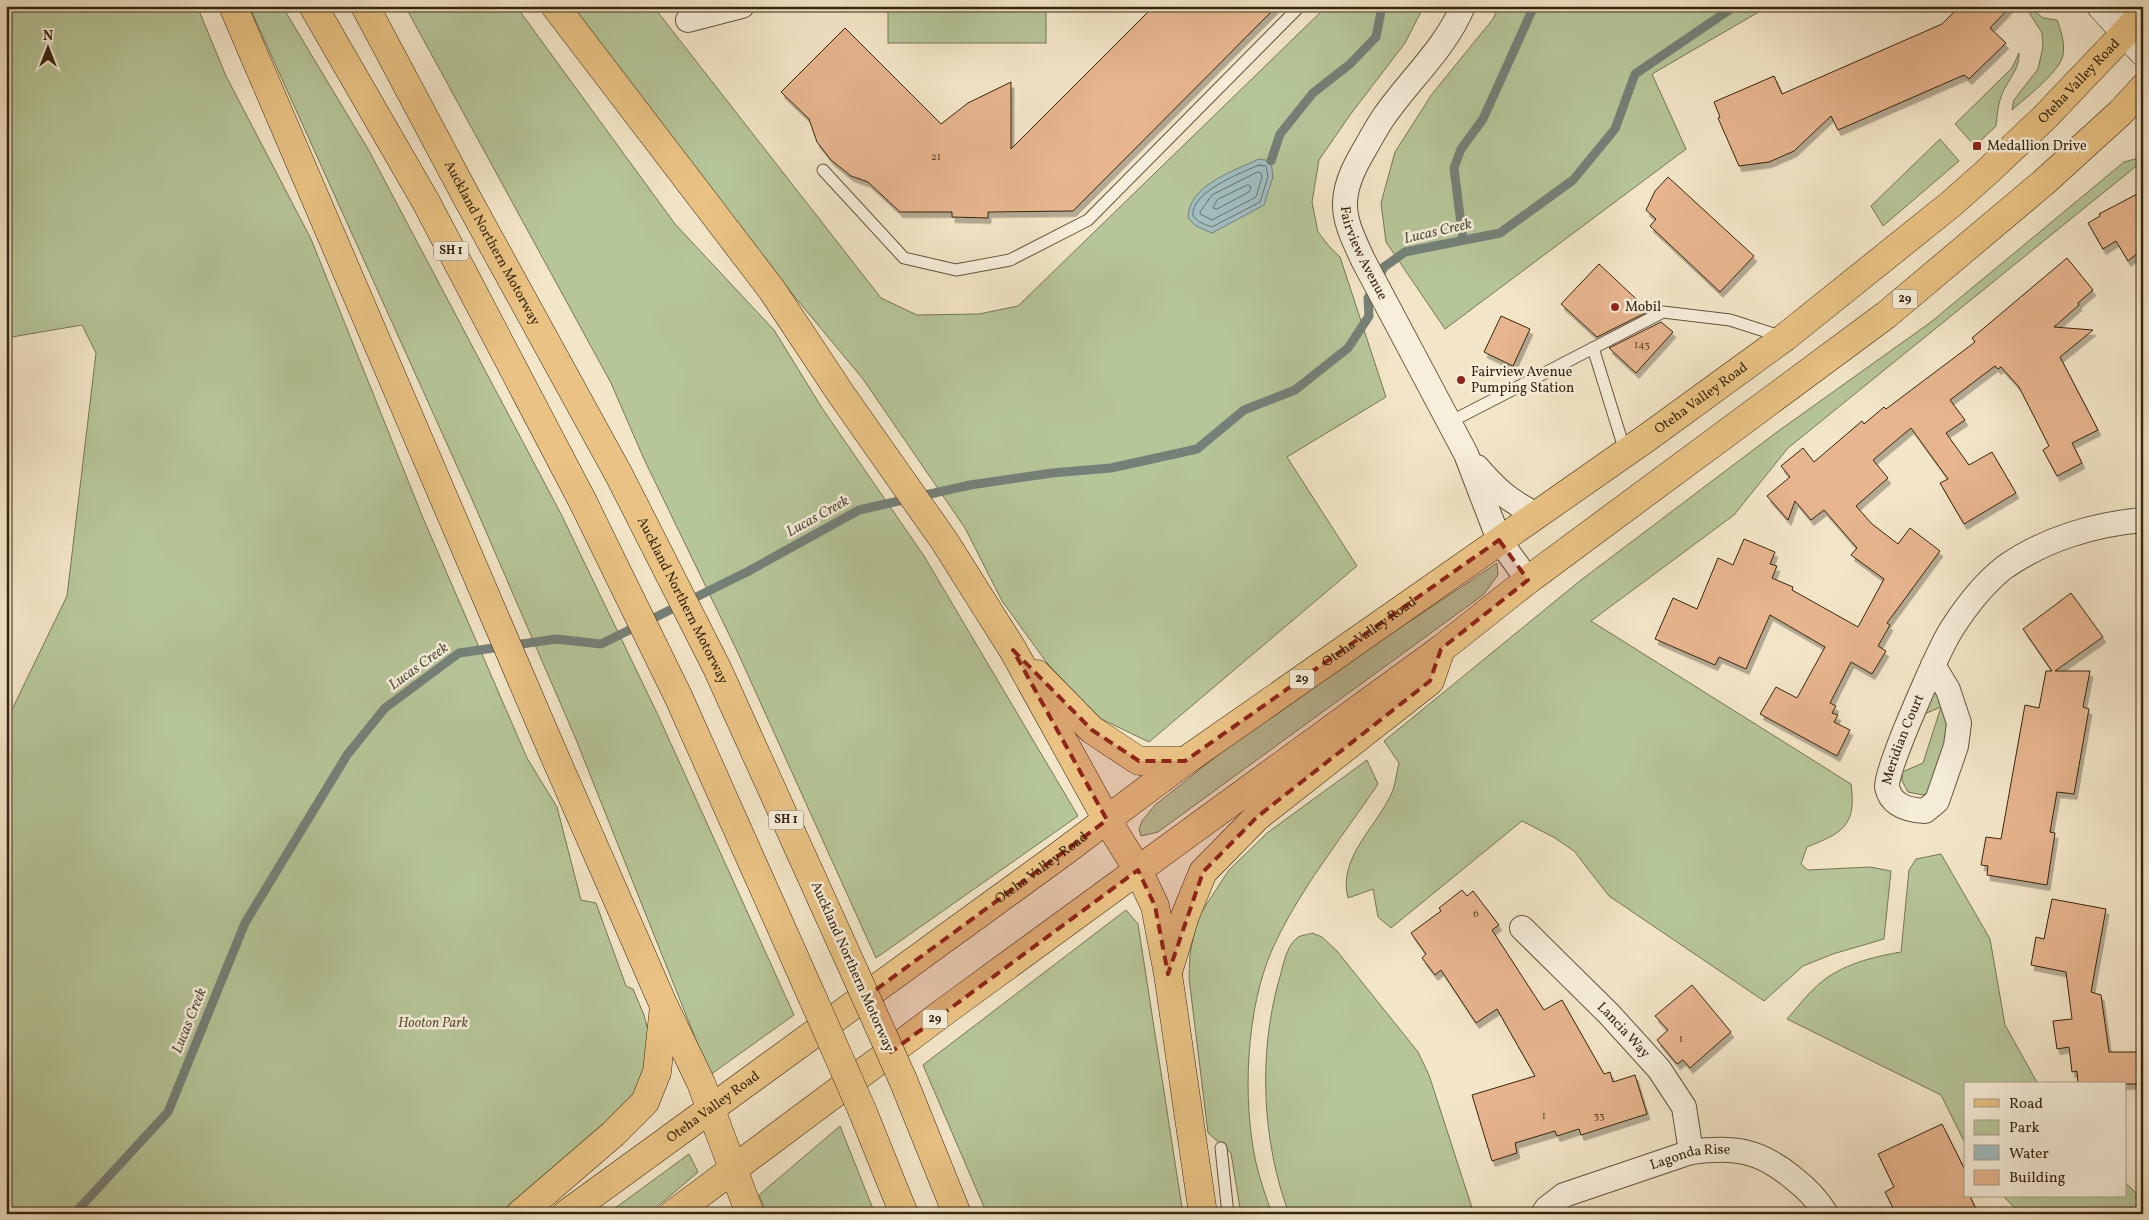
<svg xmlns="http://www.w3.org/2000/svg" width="2149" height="1220" font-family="Vollkorn,serif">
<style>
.green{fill:#b6c699;stroke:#767653}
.water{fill:#a0bdc0;stroke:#758078}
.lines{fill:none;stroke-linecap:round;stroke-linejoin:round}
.shore{stroke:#6a7166;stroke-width:1}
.stream{stroke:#758078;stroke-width:9}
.building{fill:#e7b58e;stroke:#35250d;filter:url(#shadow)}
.lane-casing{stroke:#64553c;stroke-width:13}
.street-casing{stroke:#64553c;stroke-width:26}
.secondary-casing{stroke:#35250d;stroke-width:29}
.primary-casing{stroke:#35250d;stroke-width:29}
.highway-casing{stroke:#35250d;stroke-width:29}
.lane{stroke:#f7efdb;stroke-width:11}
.street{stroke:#f7efdb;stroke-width:24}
.secondary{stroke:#f7efdb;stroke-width:28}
.primary{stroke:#eac384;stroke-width:28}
.highway{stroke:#eac384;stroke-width:28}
.highway-bridge-casing{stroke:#35250d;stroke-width:29;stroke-linecap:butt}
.highway-bridge{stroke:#eac384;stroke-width:28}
.marked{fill:#8f2418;fill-opacity:0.2;stroke:#8f2418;stroke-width:4;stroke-dasharray:10 6;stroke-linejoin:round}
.poi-dot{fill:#8f2418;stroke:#f7efdb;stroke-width:2}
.labels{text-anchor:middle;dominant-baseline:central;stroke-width:5;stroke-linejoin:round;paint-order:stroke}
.number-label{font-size:11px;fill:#62492d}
.shield{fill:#f7efdb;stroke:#6f624b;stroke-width:1}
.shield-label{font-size:12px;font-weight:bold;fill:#35250d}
.street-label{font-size:14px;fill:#35250d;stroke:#f7efdb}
.poi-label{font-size:14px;fill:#35250d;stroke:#f7efdb;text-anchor:start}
.park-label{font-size:14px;font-style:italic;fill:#5c5537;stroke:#f7efdb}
.water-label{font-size:15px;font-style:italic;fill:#555343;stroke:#f7efdb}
</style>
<defs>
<filter id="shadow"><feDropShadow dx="3" dy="5.5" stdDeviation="0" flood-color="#0004"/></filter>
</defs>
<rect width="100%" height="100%" fill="#f3e6c8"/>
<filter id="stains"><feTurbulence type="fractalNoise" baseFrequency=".004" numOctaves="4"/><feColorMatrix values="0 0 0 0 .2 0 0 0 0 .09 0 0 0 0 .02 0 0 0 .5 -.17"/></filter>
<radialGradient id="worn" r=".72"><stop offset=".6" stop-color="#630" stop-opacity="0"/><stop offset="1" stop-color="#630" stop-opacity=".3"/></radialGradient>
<!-- green -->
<g class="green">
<polygon points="6,6 197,6 226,76 311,239 423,518 491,675 527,758 557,807 581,900 596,903 626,986 633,989 644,1015 651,1042 643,1087 510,1214 6,1214 6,722 67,596 96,353 82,325 6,338"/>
<polygon points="249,6 282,6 368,149 561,514 657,713 794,1015 710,1075 575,737 471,497"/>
<polygon points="405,6 516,6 675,224 774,330 822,408 924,556 1078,816 876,958 738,653 644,459 611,383"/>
<polygon points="571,6 653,6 881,298 917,315 979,314 1018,306 1327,6 1424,6 1405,43 1350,115 1319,160 1312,202 1318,232 1328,245 1340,257 1386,397 1287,457 1357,566 1149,742 1095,716 1047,663 1002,601 965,528 863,379 794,296"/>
<rect x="888" y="6" width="158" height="37"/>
<polygon points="1499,6 1769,6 1652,74 1686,149 1445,329 1386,242 1381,203 1395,152 1432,94 1493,19"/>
<path d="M2025,6H2028L2043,18L2057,20C2061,31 2065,42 2063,55C2060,72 2025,98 2012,110L2014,100L2038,69L2043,47L2042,33Z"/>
<path d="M2019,53C2020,69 2008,79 2002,94C1998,104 1997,115 1996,126L1975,146L1955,124L2012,68Z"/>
<polygon points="1940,139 1959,161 1883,226 1871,206"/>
<path d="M2143,157V163H2140L1788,448L1734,515L1591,621L1851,784C1857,826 1842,833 1807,847L1801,864L1808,870L1870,867L1891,871L1884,939L1833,954L1803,966L1764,1001L1609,896L1574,851L1555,838L1522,821L1391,928L1378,917L1373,889L1348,898C1337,857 1379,825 1393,790C1396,781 1397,771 1399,763L1384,741L1581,580L1777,432L1931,322L2124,162Z"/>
<polygon points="1497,563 1498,575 1483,595 1158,832 1141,836 1139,829 1142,821 1155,805 1262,720"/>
<polygon points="1940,690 1951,725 1929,793 1923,795 1908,792 1902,781 1902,772 1923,763 1941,707 1922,715 1933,691"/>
<path d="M1367,760L1378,784C1343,836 1297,893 1272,950C1246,1009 1242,1100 1256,1163C1260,1180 1266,1197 1272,1214H1241L1231,1153L1208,1133L1189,978L1190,953L1198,917L1229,870L1267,833Z"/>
<path d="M1941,854L1990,939L2005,1025L2038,1084H1965V1143L1941,1095L1787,1019C1798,1007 1807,994 1819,984C1842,964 1873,957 1901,952L1909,870L1916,859Z"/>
<polygon points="1126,910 1138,924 1183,1214 987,1214 923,1065"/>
<path d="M1312,933L1322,937L1337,951L1418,1052L1429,1075L1474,1214H1289C1262,1141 1258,1055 1279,980C1283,967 1286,946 1297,938C1300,935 1308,935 1312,933Z"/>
<polygon points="840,1126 875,1214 767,1214 759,1195"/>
<polygon points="689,1154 698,1172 649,1214 607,1214"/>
<polygon points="2125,1182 2143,1200 2143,1214 2025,1214 2015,1208 2003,1196 2125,1196"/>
</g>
<!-- water -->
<path class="water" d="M1259,159L1271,161L1273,177L1264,205L1212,233L1196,226L1188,218C1188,185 1234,171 1259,159Z"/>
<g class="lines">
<!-- shore -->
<g class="shore">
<path d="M1259,165L1266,166L1268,177L1260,202L1212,227L1199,222L1193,216C1190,192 1241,173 1259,165Z"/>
<polygon points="1258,172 1261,173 1262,177 1256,197 1212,220 1200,214 1200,212 1212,195"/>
<polygon points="1248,185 1251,187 1249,192 1217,209 1213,208 1217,200"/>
</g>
<!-- stream -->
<g class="stream">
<polyline points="1271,161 1280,134 1313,93 1350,64 1376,37 1382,6"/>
<polyline points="1463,240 1454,168 1461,149 1483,119 1534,6"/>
<polyline points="74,1214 168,1112 245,923 347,755 385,708 459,653 556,639 601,644 747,572 859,510 970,485 1052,473 1111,468 1197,449 1244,410 1295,390 1348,348 1369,316 1368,298 1384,267 1405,252 1500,233 1573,180 1615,129 1635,74 1735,6"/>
</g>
</g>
<!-- building -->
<g class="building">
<polygon points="1154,6 1277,6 1073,211 988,212 988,218 952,217 952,212 900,212 868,182 851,176 831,160 817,142 809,119 781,92 845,28 941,124 968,103 1011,82 1011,149"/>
<polygon points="1960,6 2011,6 1990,28 2006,43 1969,79 1964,75 1838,130 1831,116 1794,151 1769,162 1739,166 1718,118 1720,117 1714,102 1774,76 1782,94 1942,24"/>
<polygon points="1668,177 1754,256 1720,292 1650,226 1656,219 1646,210 1655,191"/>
<polygon points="2143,191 2143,249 2128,261 2116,241 2103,249 2088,223 2100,216 2099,214"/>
<polygon points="2067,258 2093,290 2078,303 2079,305 2054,327 2093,330 2060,357 2098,430 2072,443 2082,463 2057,476 2043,450 2049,446 2019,387 2001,367 1998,369 1995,366 1950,400 1965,420 1946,433 1969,465 1992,452 2016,493 1964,524 1940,483 1948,479 1911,428 1873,460 1888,478 1856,506 1872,524 1898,544 1910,528 1940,551 1887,623 1890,625 1878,646 1886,651 1872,674 1851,662 1830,703 1836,706 1832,713 1838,715 1834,722 1850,730 1837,756 1760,714 1776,687 1797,698 1825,647 1770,615 1746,669 1719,657 1715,665 1655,639 1673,598 1697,609 1718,558 1733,565 1744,539 1775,552 1770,564 1777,566 1772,578 1793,587 1792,590 1858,627 1884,579 1851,555 1857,548 1824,510 1811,520 1795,501 1788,520 1767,496 1790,477 1781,466 1803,448 1814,462 1862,421 1864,424 1884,407 1886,409 1975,342 1972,338"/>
<polygon points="1599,264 1649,311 1597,337 1561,304"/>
<polygon points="1501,316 1530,329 1513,366 1484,352"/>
<polygon points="1661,322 1673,332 1636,373 1609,348"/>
<polygon points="2071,593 2103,637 2055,671 2090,671 2083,707 2089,709 2074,794 2057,792 2050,832 2055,833 2047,885 1987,875 1988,866 1981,865 1986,837 2001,839 2025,705 2039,708 2046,671 2052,671 2023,629"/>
<polygon points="1462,890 1467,896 1473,891 1499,925 1492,930 1544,1010 1562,1000 1604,1074 1610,1072 1613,1082 1635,1075 1647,1114 1581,1135 1579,1129 1557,1136 1555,1131 1515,1143 1517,1153 1492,1161 1472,1095 1535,1076 1497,1009 1476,1023 1441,970 1435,975 1422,958 1426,954 1411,933 1441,911 1439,908"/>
<polygon points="2052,899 2106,909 2091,992 2101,995 2109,1052 2143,1052 2143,1084 2078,1084 2077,1071 2072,1072 2069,1047 2057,1049 2053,1021 2072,1019 2066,972 2031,965 2036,937 2044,939"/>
<polygon points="1692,985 1731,1032 1690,1068 1683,1060 1677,1064 1657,1040 1668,1030 1655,1016"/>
<polygon points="1942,1124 1965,1170 1965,1196 1970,1196 1978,1214 1896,1214 1885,1192 1894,1187 1878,1154"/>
</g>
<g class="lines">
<!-- lane casing -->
<g class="lane-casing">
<g id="lane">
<polyline points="823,170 904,258 956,270 1010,260 1088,220 1300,6"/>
<polyline points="1593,348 1625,451"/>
<polyline points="1450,422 1663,312 1730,320 1783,337"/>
<polyline points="1221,1148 1228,1214"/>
</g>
</g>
<!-- street casing -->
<g class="street-casing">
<g id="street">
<path id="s1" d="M1463,6C1445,49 1409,80 1383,118C1377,127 1372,136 1367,145C1357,162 1346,181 1345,202C1344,222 1355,242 1363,260L1466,454L1499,540L1528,580"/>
<polyline points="688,20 742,6"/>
<path d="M1477,467C1497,490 1509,501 1537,515"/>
<path id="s2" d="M1933,665L1948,690L1959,723L1956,746L1937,801L1925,811C1908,810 1891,806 1887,787C1884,772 1940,648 1951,630C1965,608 1984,583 2005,567C2045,539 2095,524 2143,520"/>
<path id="s3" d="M1522,928L1609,1014L1659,1069L1684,1107L1691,1152"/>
<path id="s4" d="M1543,1214L1547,1208L1564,1195L1691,1152C1733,1146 1759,1150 1792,1177C1805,1187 1818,1200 1826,1214"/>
</g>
</g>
<!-- secondary casing -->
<g class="secondary-casing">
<polyline id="secondary" points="2101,6 2143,52"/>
</g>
<!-- primary casing -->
<g class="primary-casing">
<g id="primary">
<path id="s5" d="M566,1214L1061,854L1185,761L1648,437L1784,338L1951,204L1987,172L2046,116L2143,14"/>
<polyline points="673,1214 952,1006 1441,649 1528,580 1886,315 2043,183 2120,113 2143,88"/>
</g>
</g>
<!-- highway casing -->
<g class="highway-casing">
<g id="highway">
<polyline points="233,6 551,748 664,1006 701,1083 750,1214"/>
<polyline points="313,6 426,202 582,500 678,696 814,1001"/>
<path id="s6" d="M365,6L467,198L619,475L717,668L855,973"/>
<polyline points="555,6 772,290 841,394 945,542 1013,650 1107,820 1138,870 1155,906 1168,974 1203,1214"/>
<polyline points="1037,674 1092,730 1139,761 1185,761"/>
<polyline points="1169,969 1185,916 1203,872 1257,817 1430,681 1441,649"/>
<polyline points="903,1080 957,1214"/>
<polyline points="862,1110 904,1214"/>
<polyline points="520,1214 613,1134 645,1102 657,1072 664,1006"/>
</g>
</g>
<!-- lane -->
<use href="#lane" class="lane"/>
<!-- street -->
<use href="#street" class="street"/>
<!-- secondary -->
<use href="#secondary" class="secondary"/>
<!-- primary -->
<use href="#primary" class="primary"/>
<!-- highway -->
<use href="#highway" class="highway"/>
<!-- highway-bridge casing -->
<g class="highway-bridge-casing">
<g id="highway-bridge">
<polyline points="855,973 903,1080"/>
<polyline points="814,1001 862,1110"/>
</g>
</g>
<!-- highway-bridge -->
<use href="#highway-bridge" class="highway-bridge"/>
</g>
<!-- marked area -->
<path class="marked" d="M1499,540L1528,580L1441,649L1430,681L1257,817L1203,872L1168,974L1155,906L1138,870L891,1052L866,997L1107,820L1013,650L1092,730L1139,761H1185Z"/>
<!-- markers -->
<g class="poi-dot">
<rect x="1972" y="141" width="10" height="10" rx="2.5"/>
<circle cx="1615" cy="307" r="5"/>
<circle cx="1461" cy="380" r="5"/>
</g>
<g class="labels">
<!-- number labels -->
<g class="number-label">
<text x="936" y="157">21</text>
<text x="1642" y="345">143</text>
<text x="1476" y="914">6</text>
<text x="1681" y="1039">1</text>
<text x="1544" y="1116">1</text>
<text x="1599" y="1116">33</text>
</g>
<!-- shield labels -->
<g class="shield">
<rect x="433.5" y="241.5" width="35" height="19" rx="4"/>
<rect x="1892.5" y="289.5" width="25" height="19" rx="4"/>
<rect x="1289.5" y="669.5" width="25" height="19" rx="4"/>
<rect x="768.5" y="810.5" width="35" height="19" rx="4"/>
<rect x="922.5" y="1009.5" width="25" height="19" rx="4"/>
</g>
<g class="shield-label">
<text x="451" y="251">SH 1</text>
<text x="1905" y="299">29</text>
<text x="1302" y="679">29</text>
<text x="786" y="820">SH 1</text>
<text x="935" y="1019">29</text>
</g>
<!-- street labels -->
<g class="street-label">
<text stroke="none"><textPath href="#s5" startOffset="1892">Oteha Valley Road</textPath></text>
<text stroke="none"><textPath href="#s6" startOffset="269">Auckland Northern Motorway</textPath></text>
<text stroke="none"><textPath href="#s1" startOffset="286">Fairview Avenue</textPath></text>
<text stroke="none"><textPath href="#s5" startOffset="1398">Oteha Valley Road</textPath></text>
<text stroke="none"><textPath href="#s6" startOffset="674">Auckland Northern Motorway</textPath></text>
<text stroke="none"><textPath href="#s5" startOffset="992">Oteha Valley Road</textPath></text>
<text stroke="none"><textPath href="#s2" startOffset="260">Meridian Court</textPath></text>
<text stroke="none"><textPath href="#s5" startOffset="588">Oteha Valley Road</textPath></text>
<text transform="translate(852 967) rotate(66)">Auckland Northern Motorway</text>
<text stroke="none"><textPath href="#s3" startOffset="144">Lancia Way</textPath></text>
<text stroke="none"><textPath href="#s5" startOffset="182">Oteha Valley Road</textPath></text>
<text stroke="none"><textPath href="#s4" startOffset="161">Lagonda Rise</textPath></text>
</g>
<!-- poi labels -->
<g class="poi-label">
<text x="1987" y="146">Medallion Drive</text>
<text x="1625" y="307">Mobil</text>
<text x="1471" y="372">Fairview Avenue<tspan x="1471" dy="16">Pumping Station</tspan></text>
</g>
<!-- park labels -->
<g class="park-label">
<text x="433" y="1023">Hooton Park</text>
</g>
<!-- water labels -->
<g class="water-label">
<text transform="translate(1438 232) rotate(-13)">Lucas Creek</text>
<text transform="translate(818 517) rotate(-29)">Lucas Creek</text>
<text transform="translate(419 667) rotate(-36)">Lucas Creek</text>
<text transform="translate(190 1021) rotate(-68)">Lucas Creek</text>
</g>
</g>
<!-- margin -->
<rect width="2149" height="1220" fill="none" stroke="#f3e6c8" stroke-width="25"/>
<rect x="8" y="8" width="2134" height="1205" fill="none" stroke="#35250d" stroke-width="2.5"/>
<rect x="12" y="12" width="2124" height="1195" fill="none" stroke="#35250d"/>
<!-- legend -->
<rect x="1964" y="1082" width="162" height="115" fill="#f7efdb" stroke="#a99e89"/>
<rect x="1974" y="1099" width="25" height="8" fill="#eac384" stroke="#a99e89"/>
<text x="2009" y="1108" font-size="15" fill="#35250d">Road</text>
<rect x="1974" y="1120" width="25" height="15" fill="#b6c699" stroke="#a99e89"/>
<text x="2009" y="1132" font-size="15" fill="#35250d">Park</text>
<rect x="1974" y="1145" width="25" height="15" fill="#a0bdc0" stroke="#a99e89"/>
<text x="2009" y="1158" font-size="15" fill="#35250d">Water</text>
<rect x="1974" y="1170" width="25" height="15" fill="#e7b58e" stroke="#a99e89"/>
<text x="2009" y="1182" font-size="15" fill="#35250d">Building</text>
<!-- north arrow -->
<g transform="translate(48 48)" stroke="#f7efdb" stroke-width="4" paint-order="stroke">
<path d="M0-4L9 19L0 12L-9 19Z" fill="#35250d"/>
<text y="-8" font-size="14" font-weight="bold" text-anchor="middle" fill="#35250d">N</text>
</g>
<rect width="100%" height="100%" filter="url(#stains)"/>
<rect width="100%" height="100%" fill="url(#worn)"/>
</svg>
